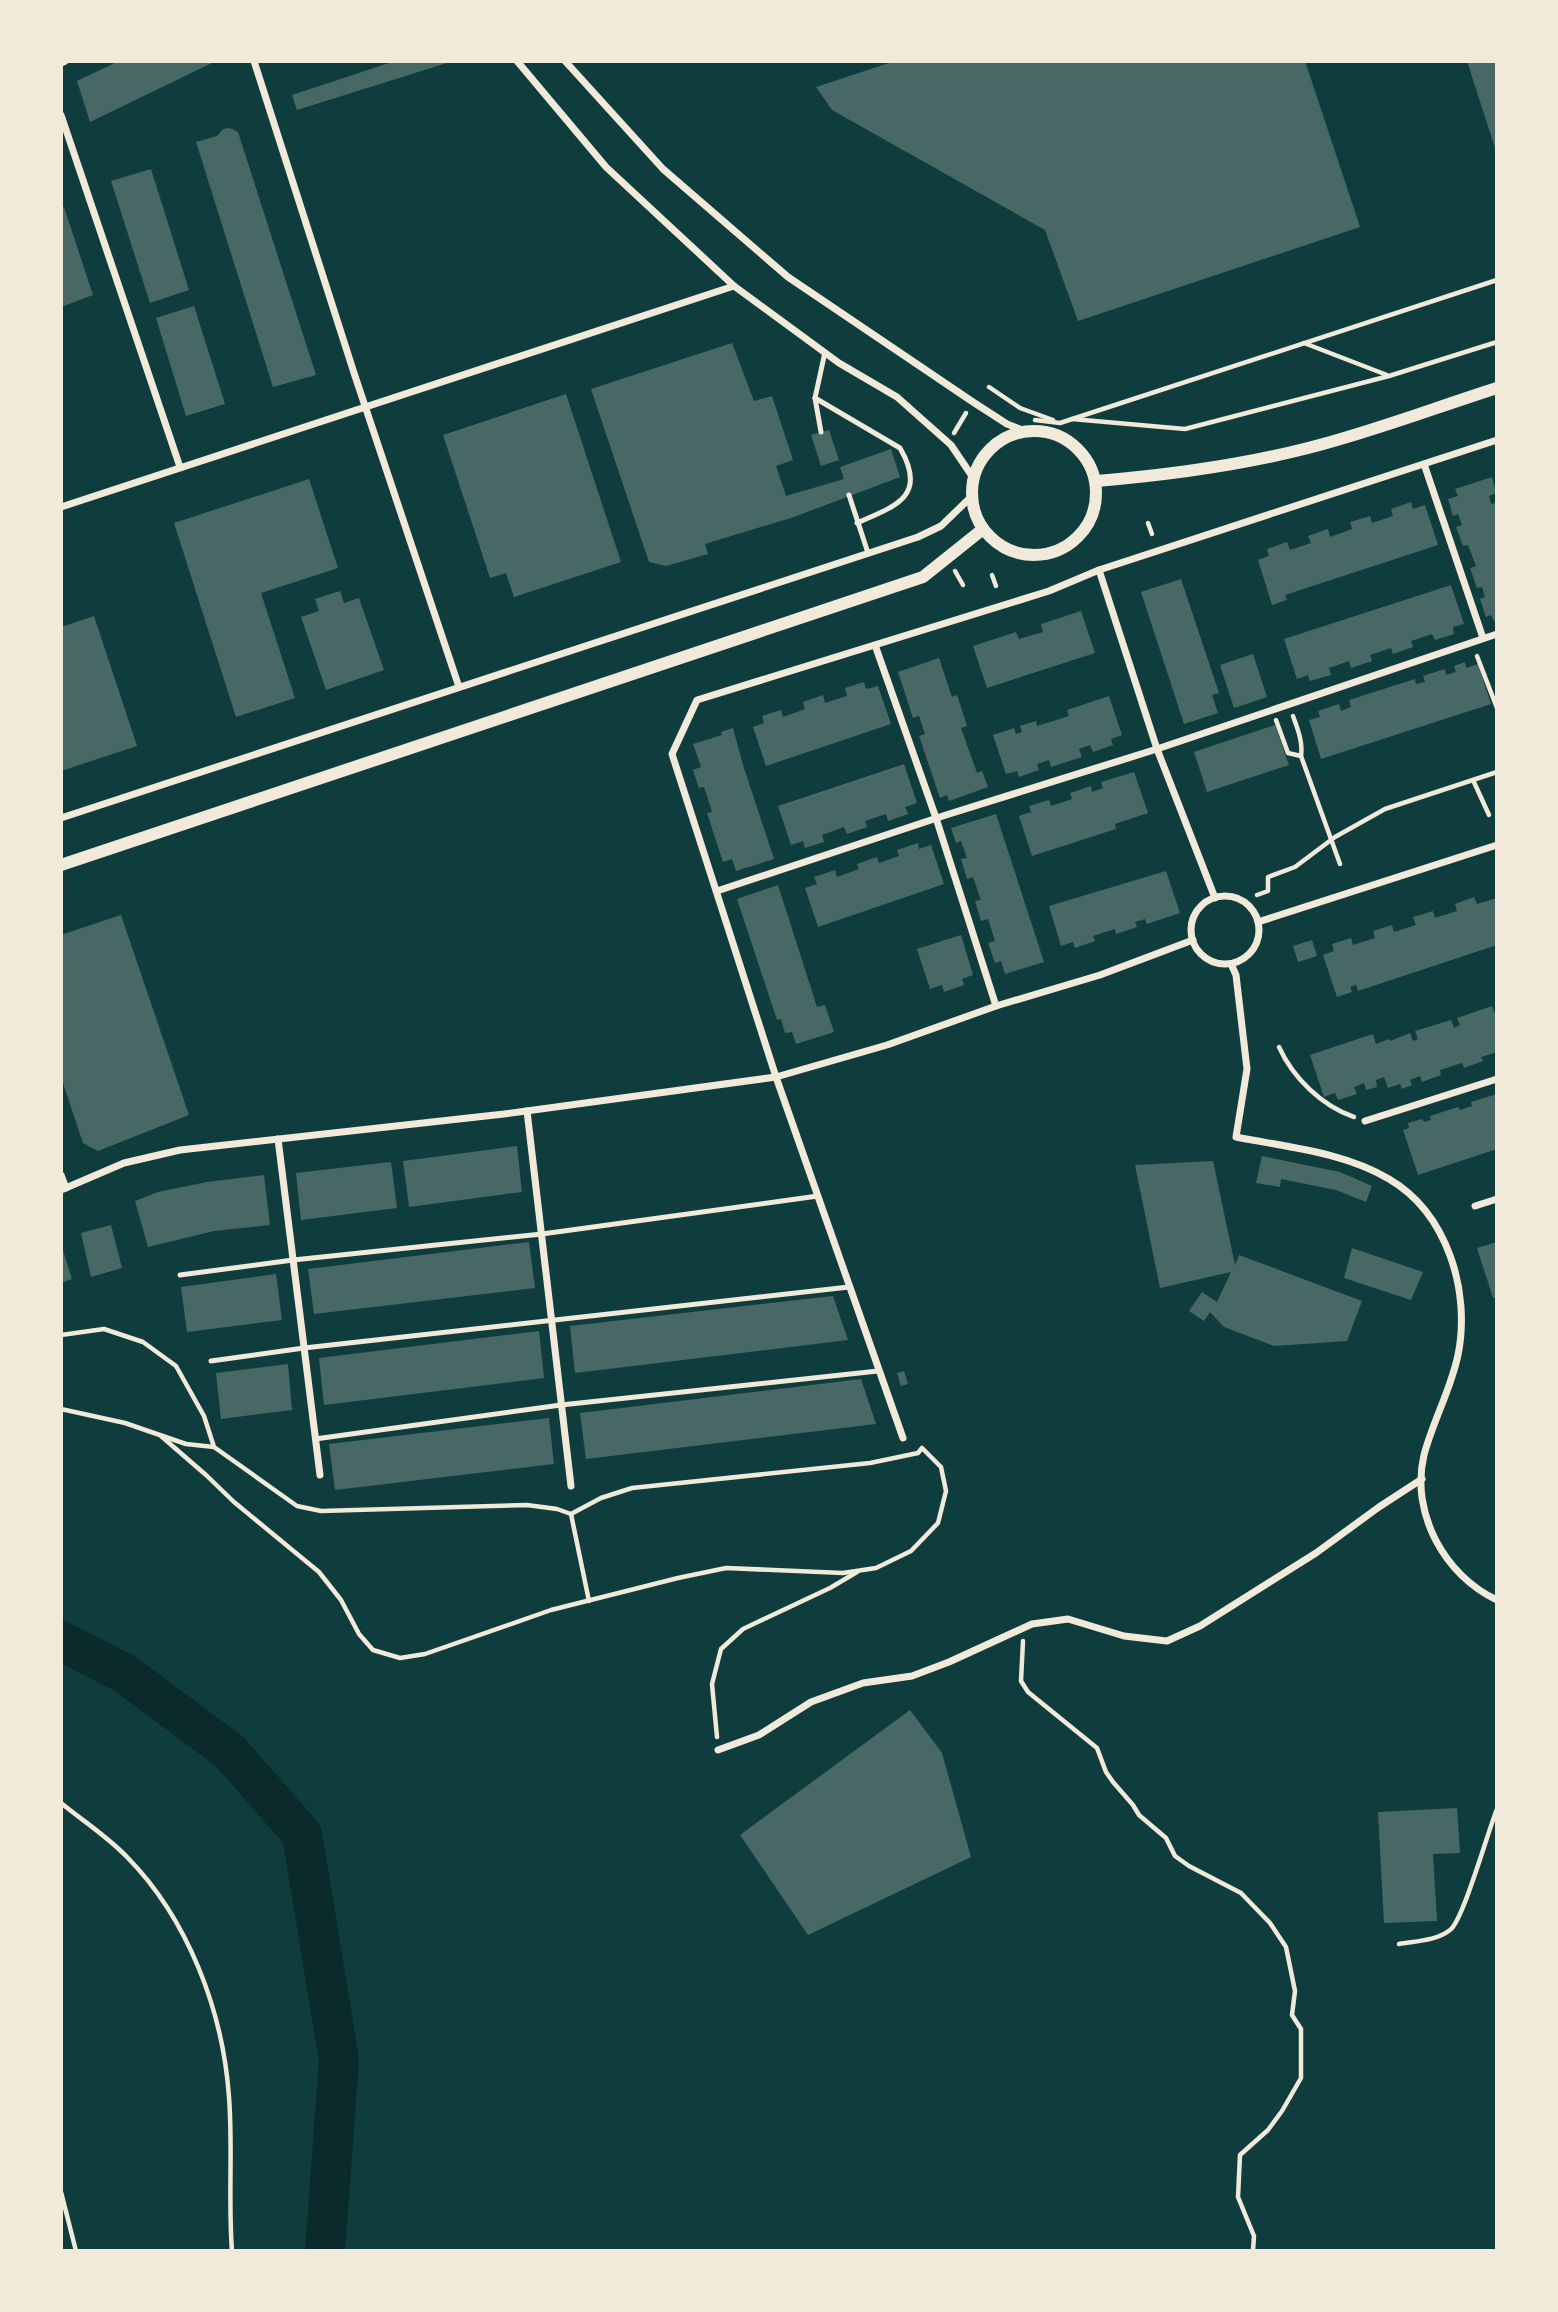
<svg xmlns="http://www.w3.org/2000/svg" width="1558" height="2312" font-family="Overpass,sans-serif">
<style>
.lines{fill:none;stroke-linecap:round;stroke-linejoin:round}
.river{stroke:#0a2a2b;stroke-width:40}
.building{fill:#486865}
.path{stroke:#f1e9da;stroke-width:4.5}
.service{stroke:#f1e9da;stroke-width:5}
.minor{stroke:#f1e9da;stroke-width:7}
.tertiary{stroke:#f1e9da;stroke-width:12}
</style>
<rect width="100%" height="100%" fill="#0f3d3e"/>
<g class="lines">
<!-- river -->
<polyline class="river" points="61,1641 124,1673 229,1751 302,1834 339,2060 325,2251"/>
</g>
<!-- building -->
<g class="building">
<polygon points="119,61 216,61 90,122 77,81"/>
<polygon points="395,61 450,62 297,110 292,95"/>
<polygon points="895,61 1305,61 1360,227 1078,321 1045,230 832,110 816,87"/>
<polygon points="1467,61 1497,61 1497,151 1496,151"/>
<polygon points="230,128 238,132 316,375 273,387 196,142 217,136 223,129"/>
<polygon points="151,169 189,290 150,303 111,181"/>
<polygon points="64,207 93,295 61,307 61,208"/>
<polygon points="194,306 225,404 186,416 156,318"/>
<polygon points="732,343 754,401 772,396 793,460 776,466 786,496 844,479 840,467 891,449 900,477 794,517 705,544 708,554 666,566 649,562 591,389"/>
<polygon points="566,394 621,562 514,597 506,573 490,578 443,435"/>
<polygon points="829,430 839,460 821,466 811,435"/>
<polygon points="1492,477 1496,493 1489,496 1491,504 1497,503 1497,620 1494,621 1491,615 1486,617 1480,599 1485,597 1482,587 1477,588 1470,568 1476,566 1468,545 1463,546 1456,527 1462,525 1458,514 1453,516 1448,499 1458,496 1455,489"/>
<polygon points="309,479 338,568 261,593 295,698 236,717 174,523"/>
<polygon points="1411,502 1413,509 1425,505 1438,545 1285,595 1287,600 1272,605 1258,560 1269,556 1267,549 1287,542 1290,550 1311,543 1308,536 1328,529 1330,537 1352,529 1350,522 1370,516 1372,523 1393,516 1391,509"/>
<polygon points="1181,579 1219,693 1212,695 1218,713 1184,724 1141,592"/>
<polygon points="1451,585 1464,624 1453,627 1454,634 1435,640 1432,634 1411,641 1413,647 1393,654 1391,648 1370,655 1372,661 1351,668 1349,661 1329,668 1331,675 1310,681 1308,675 1297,679 1284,639"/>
<polygon points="340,591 344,603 359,598 384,670 326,690 301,617 319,611 315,599"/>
<polygon points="1081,611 1095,653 987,688 973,646 1016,632 1019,639 1043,632 1041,624"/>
<polygon points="94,616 137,746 61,771 61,627"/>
<polygon points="1253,654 1267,697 1234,708 1220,665"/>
<polygon points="939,658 952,697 957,695 967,726 961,728 977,773 982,771 988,787 949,801 947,795 940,798 919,736 925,734 919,716 913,718 898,672"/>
<polygon points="1465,662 1466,668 1478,664 1491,704 1321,759 1309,720 1320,717 1318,711 1339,704 1341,711 1351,707 1349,700 1415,679 1416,684 1425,682 1423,676 1445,669 1446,675 1456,672 1454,666"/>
<polygon points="864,682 866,689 878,686 891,724 766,766 753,727 764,723 762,716 781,710 783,717 805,709 803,702 823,695 825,703 847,696 845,688"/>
<polygon points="1109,696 1122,735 1111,739 1113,745 1093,752 1090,745 1079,749 1082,757 1051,767 1049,760 1037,764 1039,770 1019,777 1017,771 1006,774 993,735 1014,728 1016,734 1022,732 1020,726 1036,721 1037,726 1069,716 1067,710"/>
<polygon points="1275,725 1289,765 1207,792 1194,752"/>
<polygon points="733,728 743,765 774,859 736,871 732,859 723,862 707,813 712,812 704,787 699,788 693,770 701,767 693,744 722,735 721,732"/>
<polygon points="904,764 917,803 905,807 908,814 888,821 886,814 865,821 867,827 847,834 844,827 822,835 824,842 805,848 803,841 791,845 778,806"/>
<polygon points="1134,772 1148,813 1115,824 1116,829 1032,856 1019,816 1031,812 1029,806 1049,800 1051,806 1072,799 1070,793 1091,786 1092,792 1103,788 1101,782"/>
<polygon points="996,814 1044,962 1005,974 1001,961 995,963 988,943 995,941 988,919 981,921 975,901 981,900 973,877 967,879 961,859 967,858 961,841 956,843 951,828"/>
<polygon points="918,843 919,849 931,845 944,884 818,927 805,888 817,884 814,877 835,870 837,877 859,869 857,864 877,857 879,863 899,856 897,850"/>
<polygon points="1166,871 1180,913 1147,924 1145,919 1135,922 1137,927 1116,934 1115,929 1093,936 1095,941 1075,948 1073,942 1061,946 1049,906"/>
<polygon points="778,885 817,1007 825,1005 834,1032 796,1044 792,1032 785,1033 781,1019 777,1020 737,899"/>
<polygon points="1474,897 1477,904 1497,898 1497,945 1358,991 1356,985 1350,987 1352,992 1337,997 1323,955 1334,951 1332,944 1351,938 1353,945 1375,938 1373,931 1392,925 1394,932 1416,925 1413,917 1433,911 1435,918 1457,911 1455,904"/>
<polygon points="121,915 189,1115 98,1151 83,1143 61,1077 61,935"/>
<polygon points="961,935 973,975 962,979 964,985 944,992 942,985 930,989 917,949"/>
<polygon points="1312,940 1317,956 1298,962 1293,946"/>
<polygon points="1492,1006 1495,1014 1497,1014 1497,1052 1481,1057 1483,1061 1464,1068 1462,1063 1440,1070 1441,1075 1422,1082 1420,1076 1410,1080 1412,1085 1402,1089 1400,1084 1388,1088 1384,1077 1376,1080 1377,1087 1366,1090 1364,1083 1354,1087 1357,1094 1338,1100 1335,1093 1324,1097 1310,1055 1373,1034 1376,1044 1389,1039 1390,1041 1410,1033 1413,1041 1418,1039 1415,1031 1451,1020 1454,1028 1460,1025 1457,1018"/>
<polygon points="1497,1094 1497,1149 1418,1175 1403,1130 1409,1128 1408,1123 1422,1119 1424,1122 1431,1120 1430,1116 1458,1107 1460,1110 1472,1106 1471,1102"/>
<polygon points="517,1146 522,1192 409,1207 403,1161"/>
<polygon points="1262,1156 1340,1172 1372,1186 1366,1202 1336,1190 1281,1179 1280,1187 1256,1183"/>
<polygon points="1213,1161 1235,1265 1239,1255 1362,1301 1347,1341 1274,1346 1224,1327 1210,1312 1204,1321 1189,1311 1202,1292 1217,1302 1231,1272 1160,1288 1135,1165"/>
<polygon points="391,1162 397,1208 301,1220 296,1173"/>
<polygon points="264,1175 270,1225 214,1231 148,1247 135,1201 158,1192 207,1182"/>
<polygon points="111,1225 122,1268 91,1277 81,1233"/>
<polygon points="529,1242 535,1288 314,1314 308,1269"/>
<polygon points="1497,1242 1497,1297 1493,1298 1477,1248"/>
<polygon points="61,1244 72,1279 61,1283"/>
<polygon points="1352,1248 1423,1272 1411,1300 1344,1278"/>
<polygon points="276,1274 282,1320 187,1332 181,1287"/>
<polygon points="833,1296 848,1340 575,1373 570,1326"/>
<polygon points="539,1331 544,1378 324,1405 319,1358"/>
<polygon points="288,1364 292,1410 221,1419 216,1373"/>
<polygon points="904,1371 908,1384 901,1386 897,1373"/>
<polygon points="861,1379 876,1424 586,1459 580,1413"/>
<polygon points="549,1418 554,1464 335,1490 329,1444"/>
<polygon points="910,1710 942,1753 971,1857 808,1935 740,1835"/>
<polygon points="1457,1808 1460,1853 1433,1854 1437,1921 1384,1923 1378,1812"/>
</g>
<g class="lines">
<!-- path -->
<g class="path">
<polyline points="1304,343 1387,375"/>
<polyline points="989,387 1020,408 1053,420"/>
<polyline points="1072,419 1185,429 1389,376 1497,342"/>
<polyline points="1035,420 1060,423 1497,280"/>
<polyline points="954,433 966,413"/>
<polyline points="1148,523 1152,534"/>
<polyline points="955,571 963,585"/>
<polyline points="992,575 996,586"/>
<polyline points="1477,656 1497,708"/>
<path d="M1293,716C1298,730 1303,742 1301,756L1340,864"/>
<polyline points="1276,720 1288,753 1301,756"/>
<polyline points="1473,780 1489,815"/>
<polyline points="1257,895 1268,891 1268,877 1295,867 1335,837 1385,809 1497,772"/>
<path d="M1279,1047C1293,1078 1322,1106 1354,1117"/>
<polyline points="61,1335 104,1329 143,1342 176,1366 204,1416 214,1447 297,1506 321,1511 527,1505 557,1509 571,1514 601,1498 632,1488 870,1463 918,1453 922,1448 941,1467 946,1491 938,1523 911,1551 876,1568 843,1573 726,1568 678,1578 551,1610 425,1654 400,1658 373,1650 359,1634 341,1600 319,1572 234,1502 206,1475 161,1436"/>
<polyline points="61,1409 125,1423 186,1444 214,1447"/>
<polyline points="571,1514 589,1601"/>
<polyline points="1023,1641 1021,1681 1028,1692 1097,1748 1106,1772 1113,1782 1133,1805 1139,1815 1166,1838 1175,1856 1189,1866 1241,1893 1270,1923 1286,1947 1295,1991 1292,2015 1301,2029 1301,2078 1282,2111 1268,2130 1240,2155 1238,2197 1254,2236 1253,2251"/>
<polyline points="717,1737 712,1684 721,1649 743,1629 830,1588 857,1572"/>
<path d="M61,1803C83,1821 107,1836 127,1857C188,1919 223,2011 229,2097C233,2148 228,2200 232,2251"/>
<path d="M1399,1944C1416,1941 1436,1941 1450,1930C1463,1921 1488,1831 1497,1809"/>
<polyline points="61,2192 76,2251"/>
</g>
<!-- service -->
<g class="service">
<path d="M815,398L900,448C928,496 896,506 857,523"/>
<polyline points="821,432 815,398 825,352"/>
<polyline points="849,495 868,553"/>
<polyline points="180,1275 293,1260 542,1234 818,1196"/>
<polyline points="211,1361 304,1348 849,1287"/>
<polyline points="315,1439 561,1405 878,1371"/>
</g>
<!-- minor -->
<g class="minor">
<polyline points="254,61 355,376 459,687"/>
<polyline points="517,61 606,167 734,286 839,363 897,397 951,445 974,479"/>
<polyline points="565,61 663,169 788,277 973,402 1007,424 1025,431"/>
<polyline points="61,63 65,61"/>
<polyline points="61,115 180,467"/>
<polyline points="1424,464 1483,638"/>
<polyline points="61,507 734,286"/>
<polyline points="1099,570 1157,749 1215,898"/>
<polyline points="875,645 936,818 996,1006"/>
<polyline points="61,818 918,537 941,526 972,496"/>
<polyline points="717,891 946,815 1157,749 1497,634"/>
<circle cx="1225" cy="930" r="34"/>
<polyline points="1258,922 1497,845"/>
<path d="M1231,964L1236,975L1247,1069L1236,1137C1286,1147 1344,1152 1389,1179C1447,1213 1471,1291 1458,1355C1451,1389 1433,1421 1424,1455C1410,1513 1445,1576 1497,1600"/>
<polyline points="527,1111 571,1486"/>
<polyline points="1365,1121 1497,1079"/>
<polyline points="278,1139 320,1475"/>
<polyline points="61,1175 66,1188"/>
<polyline points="61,1190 124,1163 180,1150 504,1114 776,1077 887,1045 996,1006 1100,975 1193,940"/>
<polyline points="1475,1206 1497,1199"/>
<polyline points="903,1438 776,1077 672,754 697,700 1049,591 1099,570 1497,440"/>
<polyline points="718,1750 759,1735 811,1702 863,1683 912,1676 949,1662 1032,1624 1068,1619 1124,1636 1167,1641 1200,1626 1316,1553 1379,1507 1422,1479"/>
</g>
<!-- tertiary -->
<g class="tertiary">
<circle cx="1034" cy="493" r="62"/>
<path d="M1097,481C1168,475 1238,466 1308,448C1372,432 1434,408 1497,388"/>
<polyline points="61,865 923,577 983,529"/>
</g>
</g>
<!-- border -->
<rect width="1558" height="2312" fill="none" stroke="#f1e9da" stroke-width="126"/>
</svg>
